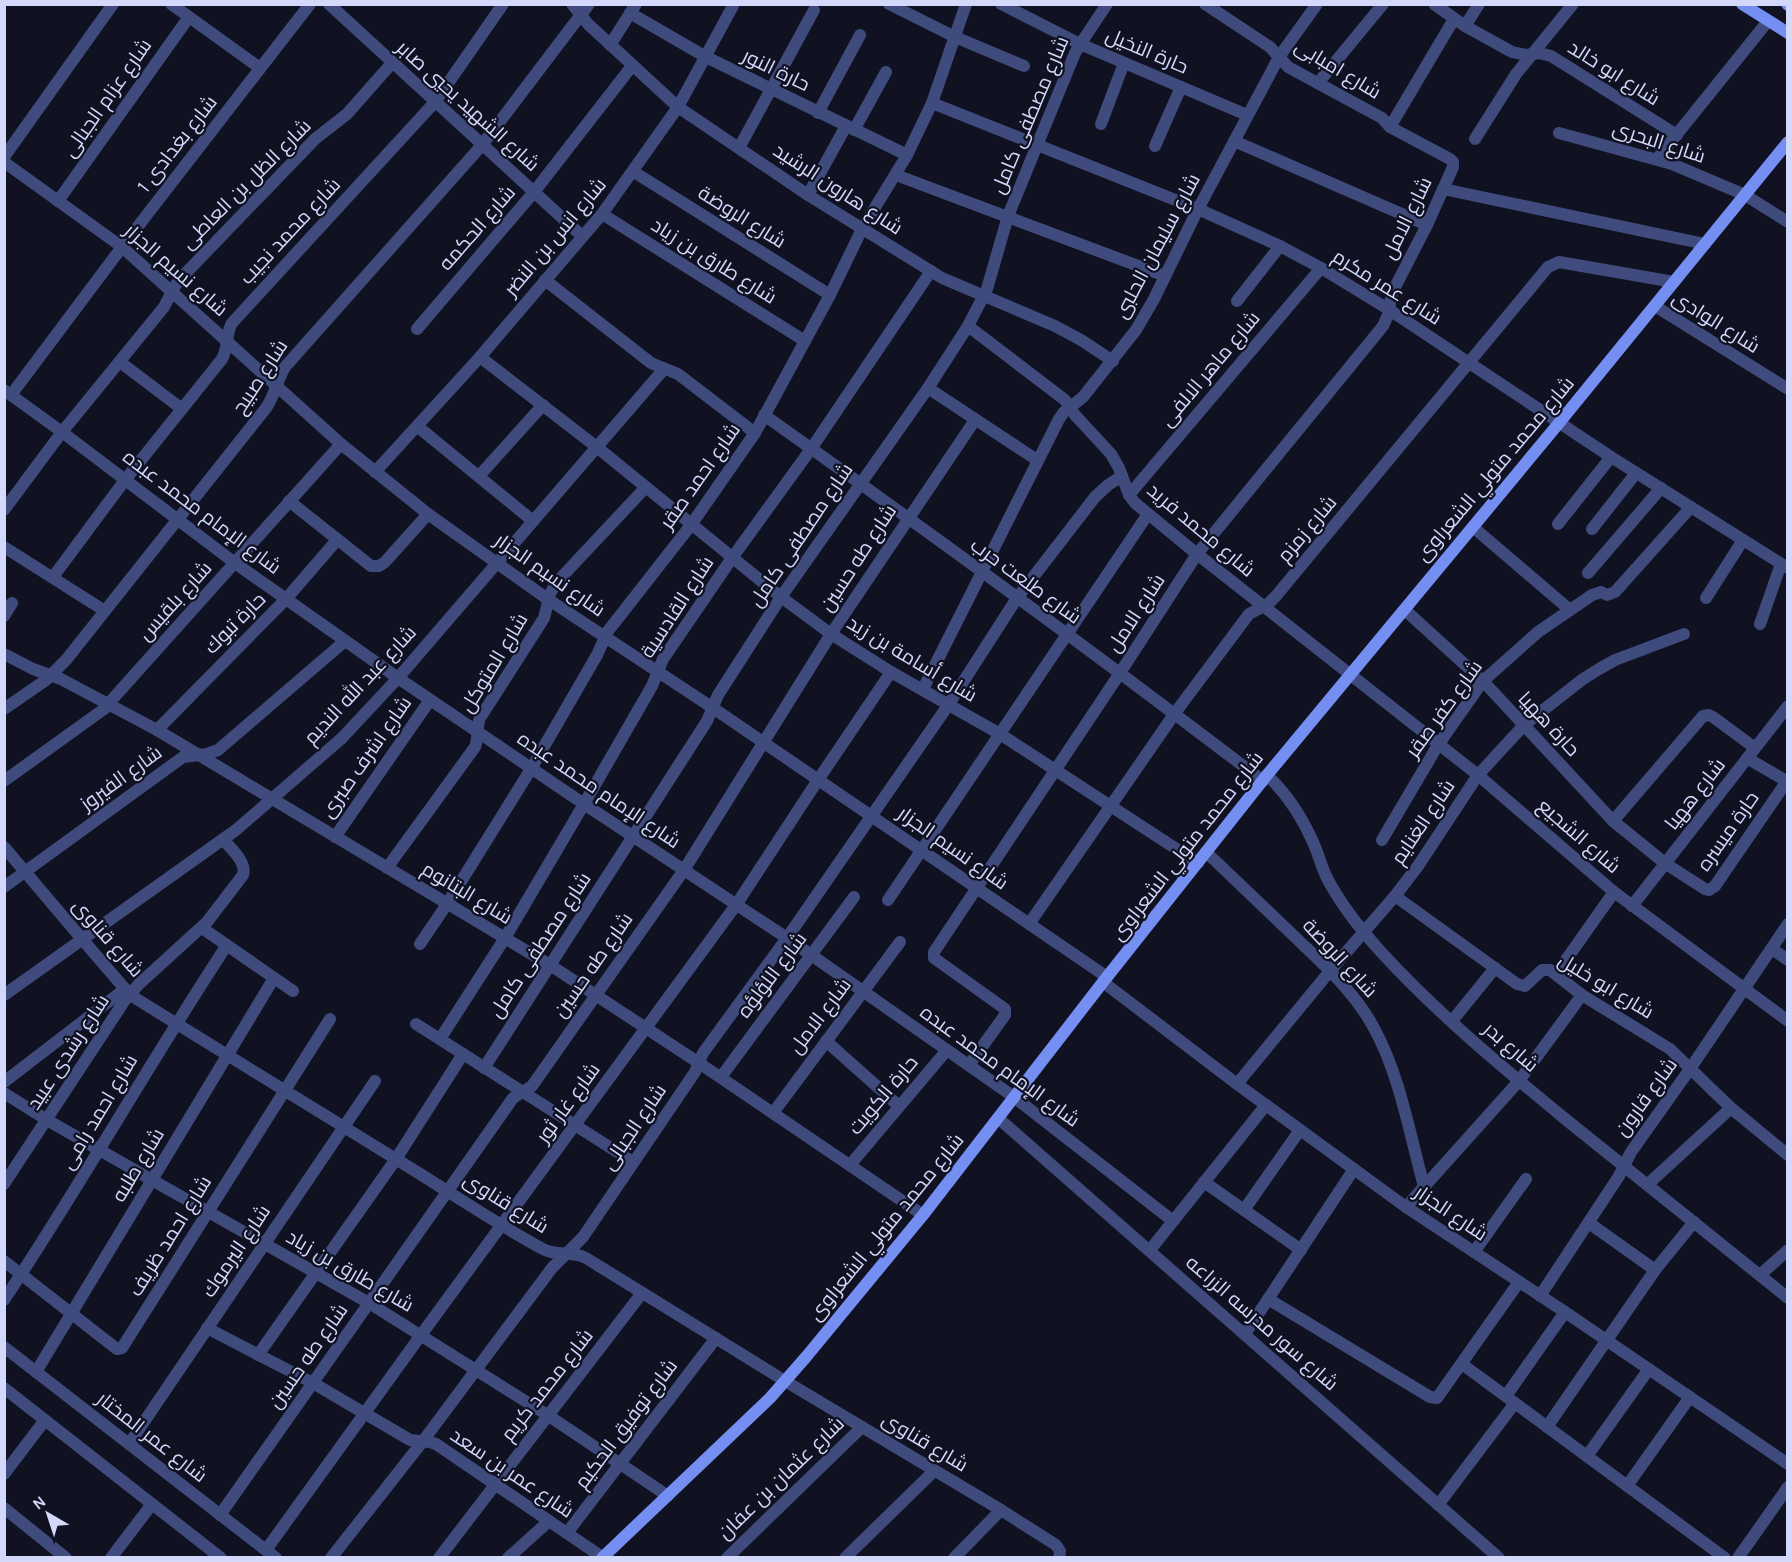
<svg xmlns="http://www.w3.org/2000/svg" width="1792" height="1562" font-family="Karla,Cairo,sans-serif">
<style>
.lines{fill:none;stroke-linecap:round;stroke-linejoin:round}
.street{stroke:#3f4b7c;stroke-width:12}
.secondary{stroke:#748ef2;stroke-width:12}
.labels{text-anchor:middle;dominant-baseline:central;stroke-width:4.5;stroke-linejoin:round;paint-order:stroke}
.street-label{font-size:20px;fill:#d4d8fb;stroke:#101121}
</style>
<rect width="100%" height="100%" fill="#101121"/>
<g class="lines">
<!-- street -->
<g class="street">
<polyline points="171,4 260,68"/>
<polyline points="329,4 582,236"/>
<polyline points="572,4 588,24 678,107 808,195 942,278 1055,326 1081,340 1113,361"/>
<polyline points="889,4 955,37 1024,66"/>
<polyline points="1001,4 1080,44 1247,115"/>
<polyline points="1434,4 1465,26 1512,52 1526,55 1539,53 1551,56 1677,135"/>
<polyline points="630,13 706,57 907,155"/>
<polyline points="1465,26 1479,4"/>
<polyline points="610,45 636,4"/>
<polyline points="1318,83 1383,4"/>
<polyline points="932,103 1198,209 1280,246 1321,268 1388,309 1611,457 1788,568"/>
<polyline points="818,113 860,35"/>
<polyline points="1101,124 1124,63"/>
<polyline points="1390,127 1454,19"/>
<polyline points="854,130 886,72"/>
<polyline points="1559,133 1672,164 1745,195 1788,222"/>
<polyline points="1475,139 1516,74 1573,4"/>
<polyline points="1234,141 1427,225"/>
<polyline points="1155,146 1181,87"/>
<polyline points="739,148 814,10"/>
<polyline points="4,157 113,4"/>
<polyline points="1657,159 1768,21"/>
<polyline points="4,162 122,247 341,444 428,514 549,600 713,708 1107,977"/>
<polyline points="634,172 830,295"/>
<polyline points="896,175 1165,276"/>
<polyline points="1443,189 1705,244"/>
<polyline points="808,195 846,126"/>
<polyline points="58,201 189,17"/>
<polyline points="602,214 805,341"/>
<polyline points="545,280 651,363 678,374 755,433"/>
<polyline points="1237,301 1280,246"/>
<polyline points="1655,306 1788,389"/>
<polyline points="968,326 1065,400 1075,415 1111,454 1119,468 1129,495 1135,503 1197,554 1478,775 1614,892 1788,1021"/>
<polyline points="417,329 534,192 632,66"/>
<polyline points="480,357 598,448 781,597 831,634 891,672 1000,734 1198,863"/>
<polyline points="120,362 182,409"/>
<polyline points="928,388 1037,460"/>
<polyline points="4,390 62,432 235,563 398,678 584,804 787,938 1014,1097 1173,1221"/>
<polyline points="11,395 122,247 310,4"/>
<path d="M764,415C932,534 1099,656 1263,781"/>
<polyline points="417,426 533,521"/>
<polyline points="375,472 480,357 602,214 678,107 734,4"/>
<polyline points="479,476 543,405"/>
<polyline points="1129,495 1321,268"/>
<polyline points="289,501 371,566 379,566 385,562 428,514"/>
<polyline points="4,510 62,432 164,307 175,286 182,277 315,139 347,114 392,63"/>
<polyline points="1558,524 1611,457"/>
<polyline points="1473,527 1570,610"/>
<polyline points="1592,529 1636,473"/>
<polyline points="4,547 105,611"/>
<polyline points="1588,573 1661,488"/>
<path d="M53,577L125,480L222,359C229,347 225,335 232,323L435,102L503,4"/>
<polyline points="1706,598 1743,540"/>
<polyline points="1405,610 1483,681 1613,821 1666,864 1705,889 1709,890 1715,886 1787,781"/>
<polyline points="4,616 12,603"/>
<polyline points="1760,624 1781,564"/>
<polyline points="4,654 33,669 61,679 157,730 550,965 699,1063 923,1215"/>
<polyline points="923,689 1059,419 1064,412 1083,397 1136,330 1154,299 1198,209 1279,57 1317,4"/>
<polyline points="109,703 341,444"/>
<path d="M4,709L46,680L66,660L266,408C275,395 277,380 285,367L482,145L589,4"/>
<polyline points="157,730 286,599 337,540"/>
<polyline points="1747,758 1788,782"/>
<path d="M1267,775C1287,794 1302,817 1313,842C1318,853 1321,865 1326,876C1340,904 1361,930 1382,953C1437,1013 1501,1066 1564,1118C1638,1178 1713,1237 1788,1298"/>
<polyline points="4,781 111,704"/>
<polyline points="1613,821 1703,716 1709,715 1713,717 1755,748"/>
<polyline points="335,837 430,700"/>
<polyline points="1382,840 1438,745 1483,681 1538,632 1592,595 1601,592 1607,595 1615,592 1691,507"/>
<path d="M4,847L82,939L125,989L135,998C223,1053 311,1107 399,1161C447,1190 493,1222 543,1249C557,1257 572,1250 586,1258L785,1381L1001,1510L1056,1545L1060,1551L1059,1558"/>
<path d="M1206,852C1236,881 1266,909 1295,937C1325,966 1356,993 1375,1030C1400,1076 1410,1136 1424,1186"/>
<path d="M387,868L475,747C479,737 476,728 480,718L544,618L550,594L556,583L646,487"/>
<polyline points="4,887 183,757 207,754 218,750 345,641"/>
<polyline points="1395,896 1517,984 1525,986 1542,970 1550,970 1582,995 1670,1049 1731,1108 1788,1155"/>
<polyline points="888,900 1148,514"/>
<polyline points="1632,906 1788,706"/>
<polyline points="1029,924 1175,713 1249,614 1268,604 1276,596 1548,267 1559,262 1674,282"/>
<polyline points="202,928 293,991"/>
<polyline points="420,944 447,904 531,769 597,655 608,631 691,525 755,433 830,295 862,229 907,155 932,103 966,4"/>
<polyline points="1772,949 1788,960"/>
<polyline points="1556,974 1614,892"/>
<polyline points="1103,982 1237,1084 1406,1207 1565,1312 1788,1464"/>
<polyline points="4,995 236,830 342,738 398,678 664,369"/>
<polyline points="1452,1021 1495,968"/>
<polyline points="416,1024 633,1162"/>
<polyline points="440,1039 505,938 584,804 652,686 663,659 732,558 811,449 931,271"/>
<polyline points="826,1041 899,1106"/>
<polyline points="969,1065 1005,1015 1005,1009 934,958 934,952 1120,673 1197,554 1383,326 1388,315 1392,293 1427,225 1453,167 1453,162 1450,159 1390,127 1382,118 1288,67 1270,47 1205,4"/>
<polyline points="484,1068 707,721 718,695 781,597 928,388 968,326 987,289 1008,216 1075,53 1085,37 1107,4"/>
<polyline points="721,1077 854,897"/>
<polyline points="4,1082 125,989"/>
<polyline points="1237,1084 1330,971 1395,896 1418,866 1478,775 1524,725 1583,679 1599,669 1615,660 1684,634"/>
<polyline points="4,1093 47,1120 152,1180 369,1303 549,1416 668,1496"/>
<polyline points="773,1113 900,942"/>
<polyline points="998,1118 1499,1558"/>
<polyline points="850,1165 947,1050"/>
<polyline points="1204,1182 1301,1250"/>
<path d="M4,1184L125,1000L139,984L207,922L243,875C247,862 231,849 223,839"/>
<polyline points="1647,1185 1731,1108"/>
<polyline points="1406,1207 1519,1081 1582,995"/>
<polyline points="1244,1210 1300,1130"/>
<polyline points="1589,1223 1655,1270"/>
<polyline points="1150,1250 1266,1105"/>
<polyline points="1474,1252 1526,1179"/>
<polyline points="4,1261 117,1349 122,1348 330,1019"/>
<polyline points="1760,1275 1788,1250"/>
<polyline points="1540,1296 1619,1176 1631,1152 1690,1069 1788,924"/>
<polyline points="1268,1299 1430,1397 1437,1398 1519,1282"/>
<path d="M4,1300C82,1183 150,1062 227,945"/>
<polyline points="207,1328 313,1383 410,1440 430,1442 436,1444 602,1557"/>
<polyline points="1245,1334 1354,1169"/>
<polyline points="4,1347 276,1558"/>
<polyline points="258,1355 396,1159 463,1054"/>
<polyline points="1462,1364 1725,1558"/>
<polyline points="36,1372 274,978"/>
<polyline points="4,1388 221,1558"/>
<polyline points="1506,1396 1565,1312"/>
<polyline points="1547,1427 1655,1270 1694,1222"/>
<polyline points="129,1444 375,1081"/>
<polyline points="1587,1456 1649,1369"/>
<polyline points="4,1474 45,1420"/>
<polyline points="1627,1486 1690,1397"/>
<polyline points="1438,1505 1515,1403"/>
<polyline points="4,1508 66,1558"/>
<polyline points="220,1515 513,1098 532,1086 684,870 831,634 975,420"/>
<polyline points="567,1533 716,1338"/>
<polyline points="266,1550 421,1335 736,905 818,780 891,672"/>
<polyline points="111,1558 152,1504"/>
<polyline points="331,1558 423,1441 552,1268 583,1237 695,1072 703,1053 787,938 949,704 1017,598 1095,497 1108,485 1122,476"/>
<polyline points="439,1558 642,1293"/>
<polyline points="508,1558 549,1521"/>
<polyline points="727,1558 862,1427"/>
<polyline points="845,1558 934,1471"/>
<polyline points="954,1558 1001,1510"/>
<polyline points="1738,1558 1788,1487"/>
</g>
<!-- secondary -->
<g class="secondary">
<polyline points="1742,4 1788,33"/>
<polyline points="1787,4 1788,5"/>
<polyline points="602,1558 770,1398 806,1357 923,1215 1103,982 1267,775 1559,423 1788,142"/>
</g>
</g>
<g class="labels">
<!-- street labels -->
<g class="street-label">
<text transform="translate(1147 51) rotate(23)">حارة النخيل</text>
<text transform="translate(1338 69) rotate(31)">شارع امبابى</text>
<text transform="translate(776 70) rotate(26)">حارة النور</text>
<text transform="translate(1614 73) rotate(32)">شارع ابو خالد</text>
<text transform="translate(107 98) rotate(-55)">شارع عزام الجبالى</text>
<text transform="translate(468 106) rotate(42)">شارع الشهيد يحيي صابر</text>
<text transform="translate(1030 115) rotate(-67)">شارع مصطفى كامل</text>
<text transform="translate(1659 142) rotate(18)">شارع البحرى</text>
<text transform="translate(177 144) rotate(-52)">شارع بغدادى 1</text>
<text transform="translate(246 184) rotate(-45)">شارع الظل بن العاطى</text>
<text transform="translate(838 189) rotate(33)">شارع هارون الرشيد</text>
<text transform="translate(742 217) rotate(32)">شارع الروضة</text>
<text transform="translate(1407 218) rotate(-64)">شارع الامل</text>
<text transform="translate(477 228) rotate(-49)">شارع الحكمه</text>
<text transform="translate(290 231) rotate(-47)">شارع محمد نجيب</text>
<text transform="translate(555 237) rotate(-50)">شارع انس بن النضر</text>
<text transform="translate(1157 246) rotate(-62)">شارع سليمان الحلبى</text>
<text transform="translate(714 261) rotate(32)">شارع طارق بن زياد</text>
<text transform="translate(176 270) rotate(41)">شارع نسيم الجزار</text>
<text transform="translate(1387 287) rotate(32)">شارع عمر مكرم</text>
<text transform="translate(1716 322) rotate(32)">شارع الوادى</text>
<text transform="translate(1210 369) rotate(-50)">شارع ماهر الالفى</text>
<text transform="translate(260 377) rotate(-57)">شارع صبيح</text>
<text transform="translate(1495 469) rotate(-50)">شارع محمد متولي الشعراوى</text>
<text transform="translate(700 476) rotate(-55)">شارع احمد صقر</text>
<text transform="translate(202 512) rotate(37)">شارع الإمام محمد عبده</text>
<text transform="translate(1307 529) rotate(-50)">شارع زمزم</text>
<text transform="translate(1201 530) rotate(40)">شارع محمد فريد</text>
<text transform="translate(801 535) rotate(-56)">شارع مصطفى كامل</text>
<text transform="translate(858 558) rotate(-57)">شارع طه حسين</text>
<text transform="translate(550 575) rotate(35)">شارع نسيم الجزار</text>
<text transform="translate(1026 581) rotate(36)">شارع طلعت حرب</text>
<text transform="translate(175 601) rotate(-48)">شارع بلقيس</text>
<text transform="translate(677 607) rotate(-57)">شارع القادسية</text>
<text transform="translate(1136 613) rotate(-57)">شارع الامل</text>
<text transform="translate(235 623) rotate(-45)">حارة تبوك</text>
<text transform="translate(912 659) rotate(31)">شارع أسامة بن زيد</text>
<text transform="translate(494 663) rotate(-59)">شارع المتوكل</text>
<text transform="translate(360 685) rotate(-47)">شارع عبد الله النديم</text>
<text transform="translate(1444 709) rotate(-54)">شارع كفر صقر</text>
<text transform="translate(1549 724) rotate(47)">حارة ههيا</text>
<text transform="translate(366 757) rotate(-55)">شارع اشرف صبرى</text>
<text transform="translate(121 778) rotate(-36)">شارع الفيروز</text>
<text transform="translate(599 790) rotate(34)">شارع الإمام محمد عبده</text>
<text transform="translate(1695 794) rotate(-52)">شارع ههيا</text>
<text transform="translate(1423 822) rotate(-56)">شارع الغنايم</text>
<text transform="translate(1728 831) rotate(-55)">حارة ميسره</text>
<text transform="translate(1579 836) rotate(41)">شارع الشجيع</text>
<text transform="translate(1187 846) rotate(-52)">شارع محمد متولي الشعراوى</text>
<text transform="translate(953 848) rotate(35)">شارع نسيم الجزار</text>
<text transform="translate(467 893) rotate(31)">شارع البتانوم</text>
<text transform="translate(108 938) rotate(49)">شارع قناوى</text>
<text transform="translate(540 945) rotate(-57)">شارع مصطفى كامل</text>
<text transform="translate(1340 958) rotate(47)">شارع الروضة</text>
<text transform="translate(593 965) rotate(-55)">شارع طه حسين</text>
<text transform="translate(772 975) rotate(-53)">شارع اللؤلؤه</text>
<text transform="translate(1606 986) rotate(31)">شارع ابو خليل</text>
<text transform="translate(820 1016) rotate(-53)">شارع الامل</text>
<text transform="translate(1511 1047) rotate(41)">شارع بدر</text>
<text transform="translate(68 1052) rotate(-57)">شارع رشدى عبيد</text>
<text transform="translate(1000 1066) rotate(36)">شارع الإمام محمد عبده</text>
<text transform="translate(883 1095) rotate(-50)">حارة الكويت</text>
<text transform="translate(1646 1097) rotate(-54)">شارع قارون</text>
<text transform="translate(568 1103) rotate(-54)">شارع غار ثور</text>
<text transform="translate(99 1112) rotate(-59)">شارع احمد رامى</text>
<text transform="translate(634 1127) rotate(-56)">شارع الجبالى</text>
<text transform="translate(138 1165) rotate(-59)">شارع طلبه</text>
<text transform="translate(506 1203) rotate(32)">شارع قناوى</text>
<text transform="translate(1451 1213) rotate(34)">شارع الجزار</text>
<text transform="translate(886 1227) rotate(-51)">شارع محمد متولي الشعراوى</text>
<text transform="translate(170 1236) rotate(-58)">شارع احمد ظريف</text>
<text transform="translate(236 1251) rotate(-56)">شارع اليرموك</text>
<text transform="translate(350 1271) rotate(30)">شارع طارق بن زياد</text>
<text transform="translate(1262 1323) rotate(41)">شارع سور مدرسه الزراعه</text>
<text transform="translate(308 1356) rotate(-55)">شارع طه حسين</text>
<text transform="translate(547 1385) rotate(-52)">شارع محمد كريم</text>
<text transform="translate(626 1424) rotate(-53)">شارع توفيق الحكيم</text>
<text transform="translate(152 1437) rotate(38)">شارع عمر المختار</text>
<text transform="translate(925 1442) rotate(31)">شارع قناوى</text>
<text transform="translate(512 1473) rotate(34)">شارع عمر بن سعد</text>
<text transform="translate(781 1478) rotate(-44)">شارع عثمان بن عفان</text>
</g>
</g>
<!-- border -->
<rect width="1792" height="1562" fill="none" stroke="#d4d8fb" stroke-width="12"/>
<!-- north arrow -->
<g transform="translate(48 1514) rotate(321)" stroke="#101121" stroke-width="4.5" paint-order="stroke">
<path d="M0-4.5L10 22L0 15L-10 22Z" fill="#d4d8fb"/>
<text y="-9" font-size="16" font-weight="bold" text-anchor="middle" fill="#d4d8fb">N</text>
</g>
</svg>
